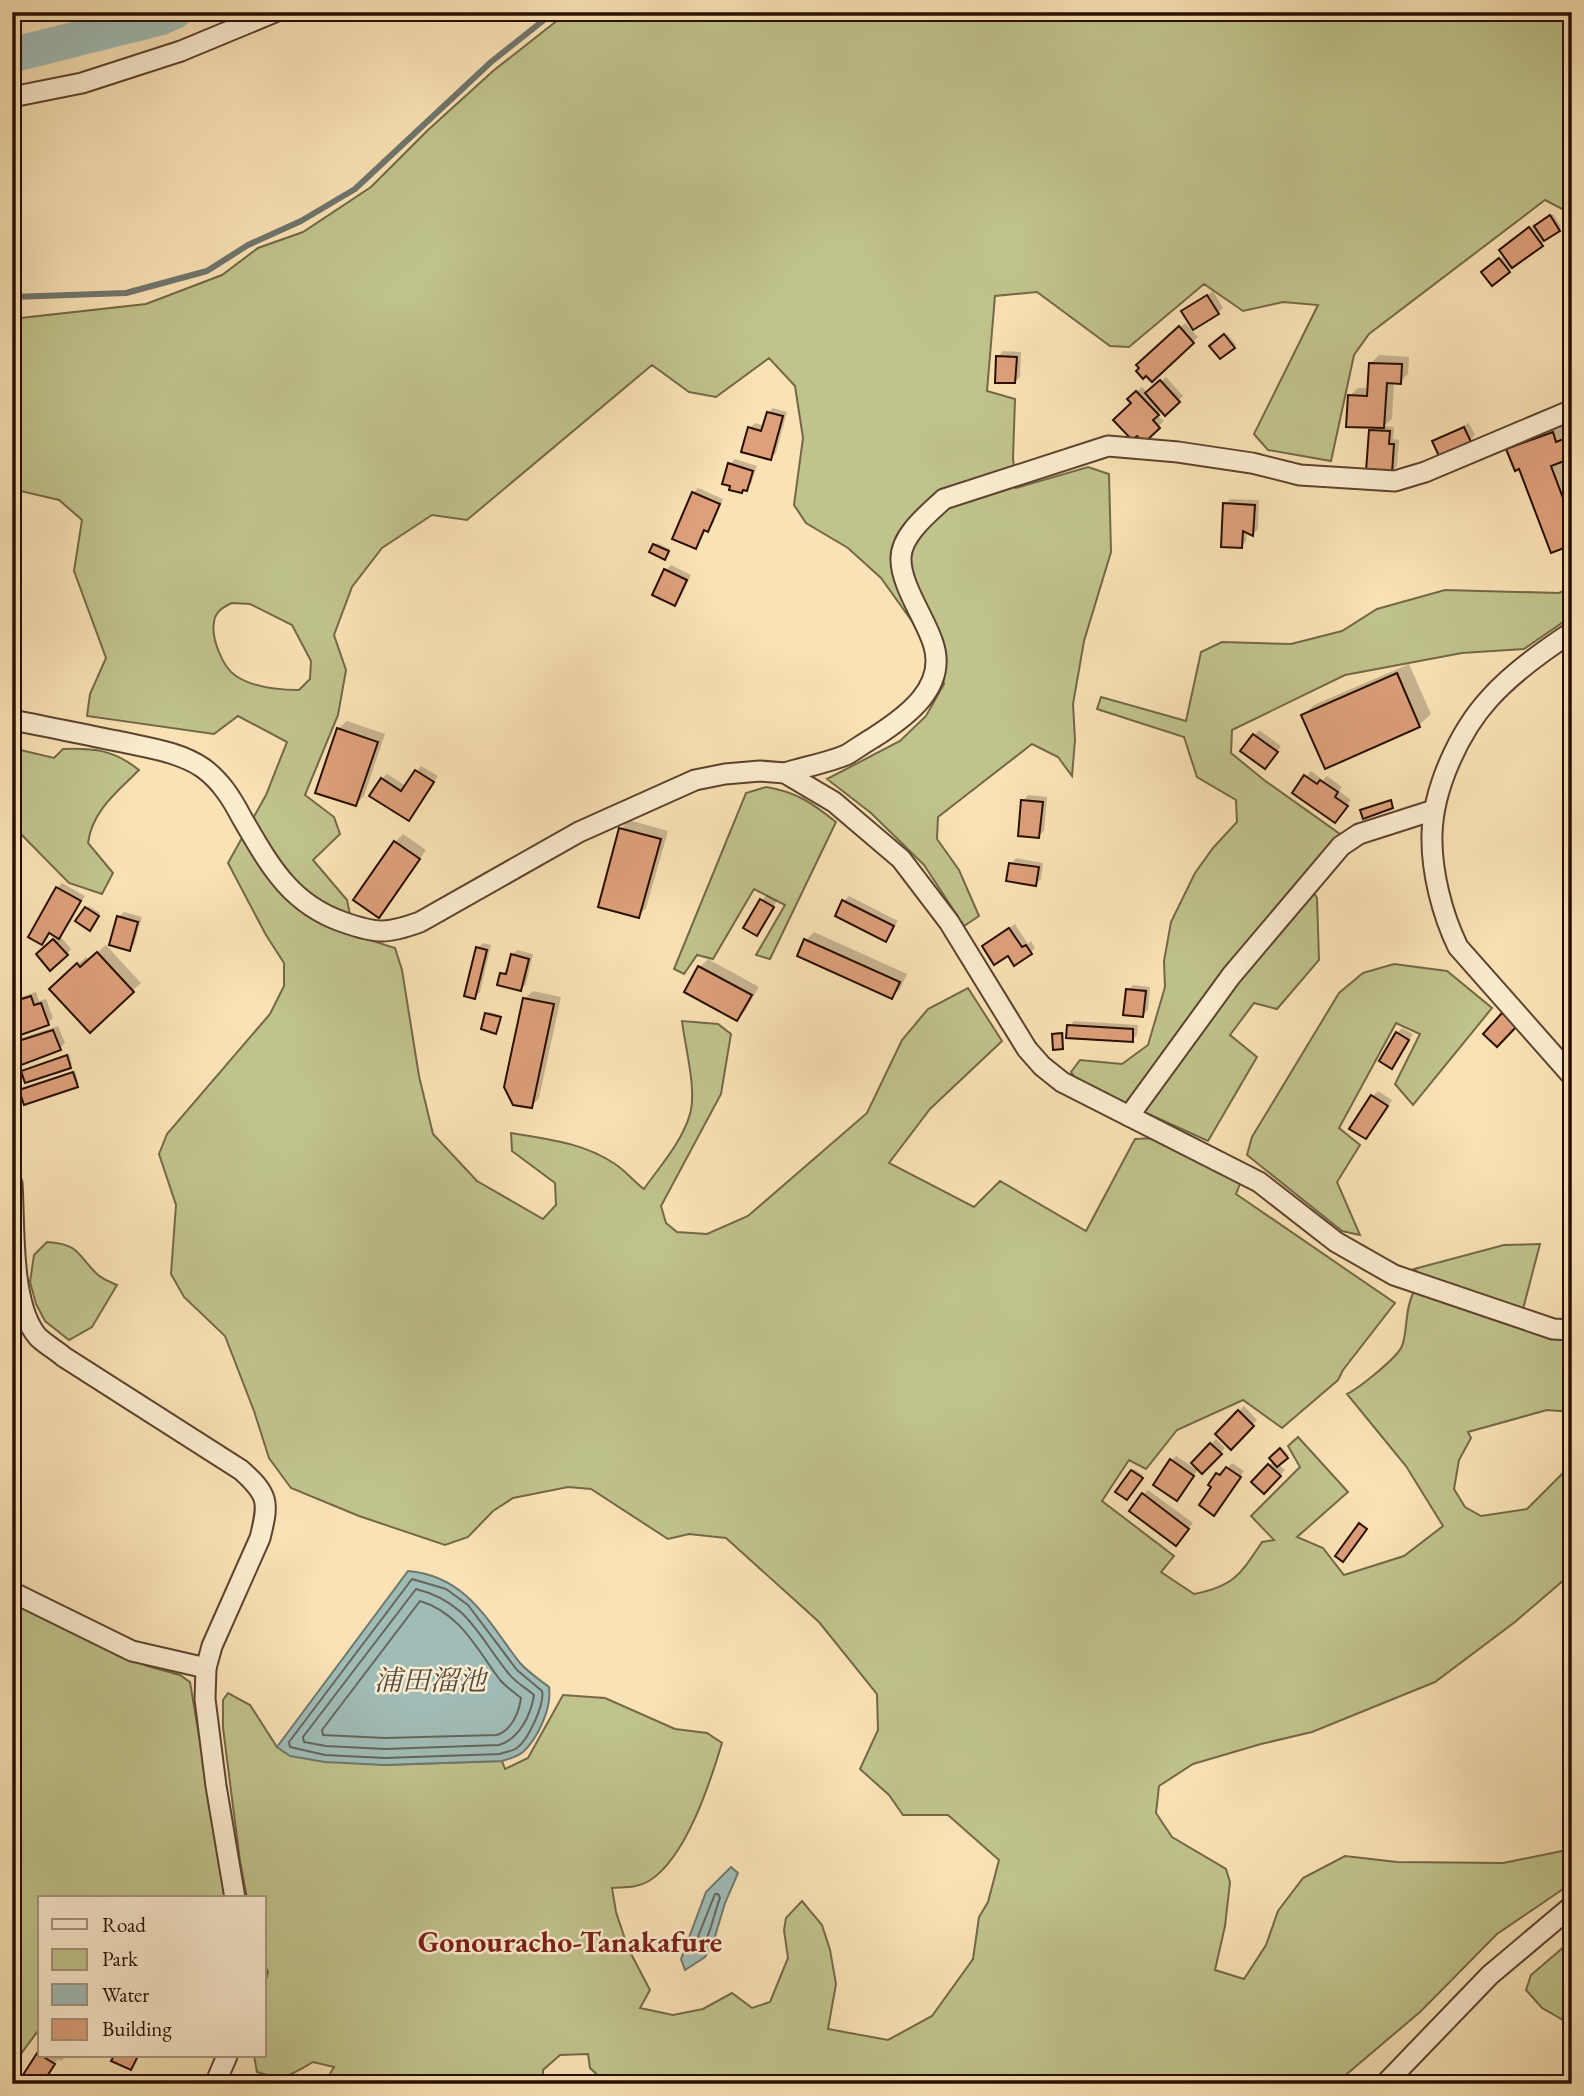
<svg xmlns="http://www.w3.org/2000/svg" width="1584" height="2096" font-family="'EB Garamond','Noto Serif JP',serif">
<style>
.green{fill:#c0c38c;stroke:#746846;stroke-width:2;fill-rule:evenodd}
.water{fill:#a0bcb6;stroke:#70766e;stroke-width:2}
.shadow{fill:#0003}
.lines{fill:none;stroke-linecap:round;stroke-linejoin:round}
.shore{stroke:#64655c;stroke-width:2}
.stream{stroke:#70766e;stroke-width:6}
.river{stroke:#a0bcb6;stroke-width:35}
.building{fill:#dda07b;stroke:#290e01;stroke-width:2}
.street-casing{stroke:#5d432e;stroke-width:23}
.street{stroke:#fbeccf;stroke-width:19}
.labels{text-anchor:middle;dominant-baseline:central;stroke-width:5;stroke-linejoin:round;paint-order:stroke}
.water-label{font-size:28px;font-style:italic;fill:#534b40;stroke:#fbeccf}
.quarter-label{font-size:30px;font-weight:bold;fill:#7a1f14;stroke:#fbeccf}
</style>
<rect width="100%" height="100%" fill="#f9e2b5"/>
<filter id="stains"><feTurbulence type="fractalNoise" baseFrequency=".00286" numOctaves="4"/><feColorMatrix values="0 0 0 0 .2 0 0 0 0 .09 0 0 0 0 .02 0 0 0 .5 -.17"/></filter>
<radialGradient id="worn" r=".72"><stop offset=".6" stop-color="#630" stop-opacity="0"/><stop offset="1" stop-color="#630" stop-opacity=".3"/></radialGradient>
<!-- green -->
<g class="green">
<path d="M568,12H1572V214L1545,200L1369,334L1354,355L1331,461L1268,450L1254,434L1318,305L1283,302L1243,311L1204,284L1129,347L1110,346L1037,292L995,296L987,391L1015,399L1013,458L1016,488L1088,467L1109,474L1111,552L1084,641L1073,704L1075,740L1072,776L1058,757L1032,744L938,817L937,839L959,870L979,916L964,926L924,865L871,813L827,779L900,741L926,716L944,684L939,659L881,578L848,548L806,523L794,505L803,438L795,386L769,358L716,397L689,392L652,365L467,520L432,515L382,548L352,587L334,635L346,670L338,715L305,795L334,817L340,834L313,860L347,900L354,935L395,948L402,970L419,1076L433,1134L477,1181L543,1219L556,1205L555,1183L512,1151L511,1133C548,1139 584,1143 615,1164C626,1171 634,1182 644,1189C660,1166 682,1142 690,1114C697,1089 685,1047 682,1021L718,1024L731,1034L721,1094L661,1206L666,1223L677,1232L707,1234L748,1216L867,1113L902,1040L928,1009L968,988L1002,1041L930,1109L889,1163L974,1207L1000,1181L1086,1231L1135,1139L1158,1138L1240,1184L1236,1194L1395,1303L1343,1370L1338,1380L1282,1428L1243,1400L1177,1430L1146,1469L1129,1460L1102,1501L1174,1556L1161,1572L1194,1594C1234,1586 1240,1575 1262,1542L1274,1540L1251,1516L1300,1467L1288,1446L1298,1437L1348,1492L1297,1537L1323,1548L1344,1575L1404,1556L1443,1526L1406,1466L1347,1394C1359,1388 1397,1358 1402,1346C1408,1331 1404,1311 1414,1291L1572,1338V1412L1547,1410L1468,1432L1471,1438L1459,1460L1454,1489L1465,1507L1481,1516L1527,1509L1572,1464V1573L1515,1622L1435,1682L1312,1732L1261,1744L1193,1764L1159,1786L1156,1813L1172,1837L1226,1869L1230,1882L1225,1926L1215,1970L1244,1979L1266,1945L1278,1911L1303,1878L1345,1856L1397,1862L1503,1863L1572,1849V1883L1497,1934L1420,2012L1335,2084H607L590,2068L588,2054L560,2055L543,2070V2084H324L334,2067L313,2062C289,2076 284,2081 257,2072L254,2056H264V1988L268,1972L264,1963V1898H247L240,1861L223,1728V1700L228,1693L250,1705L277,1747L384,1765L502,1761L505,1769L528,1758L563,1695L605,1698L675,1729L707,1733L722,1743C710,1783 686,1858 649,1881C637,1888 625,1887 612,1888L616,1912L628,1948L650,1990L640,2008L673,2015L703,2009L732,1993L752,2008L770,2002L788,1958L784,1930L786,1918L802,1901L822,1925L830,1950L836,1984L828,2029L888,2040L932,2016L973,1959L979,1917L988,1902L999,1860L948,1815H903L889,1795L860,1769L878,1730L877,1694L819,1622L726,1538L689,1534L668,1539L591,1489L568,1487L513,1498L493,1511L468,1537L445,1545L359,1516L291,1488L269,1458L254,1411L225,1336L184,1297L171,1274L176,1205L159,1154L167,1134L270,1014L284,986V963L266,935L228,863L266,795L287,742L238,716L214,734L87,716L90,694L106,658L74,571L82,520L59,500L12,489V319L146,304L222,275L258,248L303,232L371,187L428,130L493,71ZM232,603L250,604L292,625L311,661L310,679L299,690C278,690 254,688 236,676C222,667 211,637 214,622C215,612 223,607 232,603Z"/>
<polygon points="1572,587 1572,616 1524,649 1462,653 1345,675 1232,730 1231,753 1264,780 1340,834 1304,877 1317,898 1319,960 1277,1009 1254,1003 1230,1035 1257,1057 1208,1141 1078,1082 1071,1072 1080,1060 1122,1064 1148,1045 1165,987 1164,961 1171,922 1195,873 1213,848 1237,822 1236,800 1197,777 1184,737 1097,709 1101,697 1186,721 1201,652 1222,642 1291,644 1342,631 1377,609 1445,590 1559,593"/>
<path d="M12,748L54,758L63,749C95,748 114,750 139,770C117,792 92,811 88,843L113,873L102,894L69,883L12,825Z"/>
<path d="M766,787C797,792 812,803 836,822L770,959L756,955L785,905L754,889L713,959L697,955L684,974L674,969L746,793Z"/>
<polygon points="1394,964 1447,971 1492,1008 1413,1105 1395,1084 1420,1034 1396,1023 1339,1128 1360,1145 1337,1182 1360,1235 1342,1231 1247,1155 1252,1137 1339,993 1363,973"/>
<path d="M47,1242C80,1244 77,1255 97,1274C102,1279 110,1282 117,1285L92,1327L69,1340L45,1321L36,1304L30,1282L34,1255Z"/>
<polygon points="1540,1244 1523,1309 1420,1274 1414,1269 1504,1245"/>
<polygon points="12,1602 147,1666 180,1675 190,1682 226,1898 40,1898 40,2028 12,2066"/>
<polygon points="1572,1940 1572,2025 1542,2008 1526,1990 1531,1975"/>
</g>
<!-- water -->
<g class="water">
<path d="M408,1571C467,1576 488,1622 520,1663C528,1672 540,1680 549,1687C552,1708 538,1738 523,1752C517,1757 509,1759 502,1761L384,1765L325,1762L290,1756L277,1747Z"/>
<polygon points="731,1867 738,1873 725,1903 713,1943 705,1957 685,1970 681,1959 706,1892"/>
</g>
<!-- shadow -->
<g class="shadow">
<polygon points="1553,214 1561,227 1493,284 1483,272 1502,257 1508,264 1510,262 1506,245 1535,224 1536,226"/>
<polygon points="1213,291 1223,308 1218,313 1184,311"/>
<polygon points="1185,323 1198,337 1152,379 1139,365"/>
<polygon points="1227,334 1236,345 1220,357 1212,346"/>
<polygon points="1003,351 1021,352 1020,377 1015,382 998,357"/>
<polygon points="1379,355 1409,357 1408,374 1400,382 1394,381 1392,419 1384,426 1394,427 1393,439 1399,440 1397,466 1392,471 1370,431 1375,426 1350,396 1358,388 1370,388 1371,363"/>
<polygon points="1166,377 1183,396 1165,413 1162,410 1157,415 1164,421 1144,440 1133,403 1129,399 1142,387 1148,393"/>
<polygon points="773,408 787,412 776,453 770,458 750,428 755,423 765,426 768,413"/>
<polygon points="1564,422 1567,432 1572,430 1572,456 1563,459 1572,483 1572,543 1508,450 1519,439"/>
<polygon points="1469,423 1475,435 1470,440 1434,442 1439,437"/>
<polygon points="735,459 757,466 751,484 746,489 730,464"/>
<polygon points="698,488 723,499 713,524 706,529 700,542 695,547 693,493"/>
<polygon points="1230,499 1259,500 1258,529 1253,534 1247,531 1246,541 1241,547 1225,504"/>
<polygon points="657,543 670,549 665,558 655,545"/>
<polygon points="671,565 691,575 680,598 675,603 666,570"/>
<polygon points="1409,664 1431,714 1419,725 1326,767 1303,716 1314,705"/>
<polygon points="347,721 385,734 364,796 356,804 338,729"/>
<polygon points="1259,730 1281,746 1270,762 1243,750"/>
<polygon points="421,766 438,776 414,814 382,779 387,774 406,786"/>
<polygon points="1311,771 1323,780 1327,776 1342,787 1339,791 1351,800 1340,816 1294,792"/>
<polygon points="1028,795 1047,797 1044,831 1038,836 1023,801"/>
<polygon points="629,820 668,831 646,908 638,916 621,829"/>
<polygon points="403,834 426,850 387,908 379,916 395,842"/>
<polygon points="1016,858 1043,863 1041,879 1036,884 1011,864"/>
<polygon points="62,883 85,896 60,936 71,949 67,954 38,954 58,936 50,931 41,943 57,888"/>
<polygon points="767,895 777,901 757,934 762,900"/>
<polygon points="849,896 898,921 886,939 844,901"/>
<polygon points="88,906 100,913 91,927 78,921"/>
<polygon points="124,912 142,917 134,944 129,949 119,917"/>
<polygon points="1015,924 1028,944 1031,941 1035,948 1030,953 1008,954 984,946"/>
<polygon points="814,932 907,974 900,989 892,997 806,940"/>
<polygon points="483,943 491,945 480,992 475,997 478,948"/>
<polygon points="106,945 141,983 90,1030 52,989 86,957 89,960"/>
<polygon points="517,950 533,954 526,984 521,989 502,974 509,969 512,955"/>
<polygon points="708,959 759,987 745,1011 737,1019 686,991 700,967"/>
<polygon points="1133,985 1150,987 1148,1010 1143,1015 1128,990"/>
<polygon points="533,991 561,997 539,1098 531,1107 524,999"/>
<polygon points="36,992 39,1001 46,999 53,1018 48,1023 12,1036 12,1000"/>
<polygon points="489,1012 501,1015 495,1032 487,1014"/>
<polygon points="1074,1021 1138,1025 1137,1035 1132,1040 1069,1026"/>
<polygon points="58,1026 65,1043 60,1048 12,1052 12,1043 15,1040"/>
<polygon points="1402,1028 1413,1034 1392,1067 1397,1033"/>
<polygon points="1056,1032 1064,1032 1064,1045 1062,1047 1054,1034"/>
<polygon points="69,1054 72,1064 70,1066 23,1071"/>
<polygon points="75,1071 79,1084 77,1086 21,1090"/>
<polygon points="1378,1091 1392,1100 1371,1132 1373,1096"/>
<polygon points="1244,1406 1257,1420 1231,1447 1217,1434"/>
<polygon points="1216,1439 1225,1448 1202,1472 1199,1468 1181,1494 1171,1461 1176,1456 1197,1470 1193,1463"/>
<polygon points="1282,1448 1289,1455 1278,1464 1285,1470 1264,1491 1254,1482 1274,1461 1271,1458"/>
<polygon points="1232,1463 1244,1471 1219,1508 1218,1474 1223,1469 1225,1471"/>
<polygon points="1134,1469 1143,1475 1128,1496 1132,1471"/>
<polygon points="1148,1490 1193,1523 1181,1539 1143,1495"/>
<polygon points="40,2053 40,2056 66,2056 61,2061 58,2059 41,2084 39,2054"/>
<polygon points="60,2075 75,2084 52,2084"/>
</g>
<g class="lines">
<!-- shore -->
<g class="shore">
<path d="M412,1579L446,1589L468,1605L517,1670L542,1691C545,1704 528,1740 517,1748C513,1751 505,1752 500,1754L385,1758L325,1755L290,1747L289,1742Z"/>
<path d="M416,1589C468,1602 478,1636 509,1674C515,1682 526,1688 534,1695C531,1715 519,1739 499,1745L385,1749L326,1746L304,1742L303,1737Z"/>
<path d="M420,1601C460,1613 477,1649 500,1680C506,1687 514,1692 521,1698C519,1712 512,1730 497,1735L385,1738L323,1735L322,1730Z"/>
<path d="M715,1894H718L720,1898C714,1912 708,1949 695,1953L693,1949Z"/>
</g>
<!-- stream -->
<polyline class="stream" points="12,297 126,293 207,271 248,245 301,221 355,189 491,62 554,12"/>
<!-- river -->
<polyline class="river" points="12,55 160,18 174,12"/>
</g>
<!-- building -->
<g class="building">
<polygon points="1550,215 1560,231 1544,241 1534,226"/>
<polygon points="1529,227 1543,246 1512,268 1499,250"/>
<polygon points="1499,258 1510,272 1492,286 1481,272"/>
<polygon points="1207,295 1219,314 1193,330 1181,311"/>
<polygon points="1179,326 1194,343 1152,382 1146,376 1143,379 1136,371 1139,368 1136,365"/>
<polygon points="1224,334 1235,348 1220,359 1209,346"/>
<polygon points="996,356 1017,357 1015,383 995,383"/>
<polygon points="1369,363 1402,364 1401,384 1387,383 1384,428 1346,427 1348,395 1367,396"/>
<polygon points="1160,380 1180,402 1165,416 1145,393"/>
<polygon points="1136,391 1159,415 1153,420 1160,428 1144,443 1137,436 1132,440 1113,420 1131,403 1127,399"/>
<polygon points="767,412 783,416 771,460 741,452 748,427 761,431"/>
<polygon points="1464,427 1471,442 1439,456 1432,441"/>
<polygon points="1369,430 1390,431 1389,444 1394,444 1392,473 1366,471"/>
<polygon points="1553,432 1556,442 1572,436 1572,458 1551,466 1572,522 1572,545 1551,553 1519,469 1515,471 1506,449"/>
<polygon points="728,463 753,471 747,491 743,490 742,493 729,490 730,486 722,484"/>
<polygon points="692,492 720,504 708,532 704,530 696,549 672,539"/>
<polygon points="1223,503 1255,505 1253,536 1243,531 1242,548 1221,547"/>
<polygon points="653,544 669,551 665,560 649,552"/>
<polygon points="664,569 687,580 675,606 652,595"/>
<polygon points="1397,673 1420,727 1325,769 1301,715"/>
<polygon points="337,728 378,742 356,806 315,793"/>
<polygon points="1253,734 1278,752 1265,769 1240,751"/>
<polygon points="415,770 434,782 409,821 369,796 381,778 401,791"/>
<polygon points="1304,775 1317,784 1320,780 1338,792 1335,797 1348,806 1335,823 1292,793"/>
<polygon points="1021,800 1043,802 1039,838 1018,836"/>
<polygon points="1391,800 1393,808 1363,819 1360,810"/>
<polygon points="619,828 661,839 639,918 598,907"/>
<polygon points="394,841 420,859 379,918 353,900"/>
<polygon points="1009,863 1039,867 1036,886 1006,881"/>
<polygon points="56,887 81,901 59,939 49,933 42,945 28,937"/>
<polygon points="760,899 774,907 757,936 743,928"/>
<polygon points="842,900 894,926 886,942 835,916"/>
<polygon points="85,907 99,916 90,931 75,921"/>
<polygon points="117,916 138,922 130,951 109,945"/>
<polygon points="1009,928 1022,947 1026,945 1032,954 1014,966 1008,956 994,965 982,946"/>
<polygon points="53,939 68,955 50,971 36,954"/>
<polygon points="804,939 900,982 892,999 797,956"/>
<polygon points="476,947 487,950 475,999 464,996"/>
<polygon points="97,952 134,992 90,1033 49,989 77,963 80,967"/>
<polygon points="511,954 529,959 521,991 497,985 500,973 506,974"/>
<polygon points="698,966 752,995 737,1021 684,992"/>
<polygon points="1126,989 1146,991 1143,1017 1123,1015"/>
<polygon points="31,996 34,1005 41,1003 49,1025 12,1038 12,1002"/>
<polygon points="523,998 554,1004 532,1108 513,1105 504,1087"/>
<polygon points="485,1013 501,1017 496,1034 481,1029"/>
<polygon points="1502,1013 1517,1026 1497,1047 1483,1034"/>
<polygon points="1067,1025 1133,1029 1133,1042 1066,1038"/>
<polygon points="53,1030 61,1050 16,1067 12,1057 12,1043"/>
<polygon points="1396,1032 1409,1040 1392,1069 1379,1061"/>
<polygon points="1062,1033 1063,1049 1053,1050 1052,1034"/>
<polygon points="67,1055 71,1068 25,1083 21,1071"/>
<polygon points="73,1072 78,1087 24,1105 19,1090"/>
<polygon points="1371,1095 1388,1106 1366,1139 1349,1129"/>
<polygon points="1238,1410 1254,1426 1231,1450 1215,1434"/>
<polygon points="1210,1443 1222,1454 1202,1474 1191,1463"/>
<polygon points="1280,1448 1288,1458 1277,1467 1269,1458"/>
<polygon points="1170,1459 1194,1476 1177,1501 1153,1485"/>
<polygon points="1268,1464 1281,1476 1264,1494 1251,1482"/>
<polygon points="1226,1467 1241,1477 1214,1516 1199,1505 1211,1487 1208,1485 1216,1473 1220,1475"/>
<polygon points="1131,1470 1143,1478 1127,1500 1115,1492"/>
<polygon points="1142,1493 1189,1529 1176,1546 1129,1511"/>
<polygon points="1359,1523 1367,1529 1343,1562 1335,1556"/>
<polygon points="37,2053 55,2064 42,2084 38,2084 23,2075"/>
<polygon points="114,2056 138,2056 131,2070 111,2061"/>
</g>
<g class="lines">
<!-- street casing -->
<g class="street-casing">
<g id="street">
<polyline points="12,97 82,83 181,51 275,12"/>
<path d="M1572,632C1543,651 1512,673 1489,699C1459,732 1433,789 1432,834C1431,871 1442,914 1458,947L1572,1076"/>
<path d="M12,720C49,727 86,735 122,742C149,748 180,752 203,768C221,781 232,799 242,818C269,864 289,903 343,922C377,934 387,934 420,922L579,832L695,780L725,774L760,771L785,773L834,802L901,859L949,922L1027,1049L1042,1066L1062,1082L1259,1182L1336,1242L1394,1275L1553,1329L1572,1330"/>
<path d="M785,773C804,767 827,763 846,755C855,750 864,743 873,738C906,717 948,687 933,643C925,618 900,584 901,558C901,535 929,513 944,499L1108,446L1178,452L1252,463L1300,475L1395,481L1425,472L1572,410"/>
<polyline points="1129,1116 1231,976 1341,846 1359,834 1434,810"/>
<path d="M12,1184C15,1226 10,1305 38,1337C45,1344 56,1350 64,1357L241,1470C269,1495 269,1502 260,1538L212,1646L206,1668L205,1699L216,1786L235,1898"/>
<polyline points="12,1592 132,1651 206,1668"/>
<polyline points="215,2084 227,2056"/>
<polyline points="1385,2084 1490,1975 1572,1906"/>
</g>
</g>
<!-- street -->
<use href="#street" class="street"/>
</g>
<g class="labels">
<!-- water labels -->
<g class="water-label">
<text x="430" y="1680">浦田溜池</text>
</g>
<!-- quarter labels -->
<g class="quarter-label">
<text x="570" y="1941">Gonouracho-Tanakafure</text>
</g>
</g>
<!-- margin -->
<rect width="1584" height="2096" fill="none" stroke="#f9e2b5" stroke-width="42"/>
<rect x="14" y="14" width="1556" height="2068" fill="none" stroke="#290e01" stroke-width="3.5"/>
<rect x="21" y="21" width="1542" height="2054" fill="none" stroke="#290e01" stroke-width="2"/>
<!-- legend -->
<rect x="38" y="1896" width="228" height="161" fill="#fbeccf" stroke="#a7937d" stroke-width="2"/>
<rect x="52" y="1919" width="35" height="10" fill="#fbeccf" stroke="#a7937d" stroke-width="2"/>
<text x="102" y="1932" font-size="21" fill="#290e01">Road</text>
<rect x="52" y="1949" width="35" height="21" fill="#c0c38c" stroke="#a7937d" stroke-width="2"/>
<text x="102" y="1966" font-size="21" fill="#290e01">Park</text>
<rect x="52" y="1984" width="35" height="21" fill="#a0bcb6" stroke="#a7937d" stroke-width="2"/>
<text x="102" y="2002" font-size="21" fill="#290e01">Water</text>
<rect x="52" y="2019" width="35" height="21" fill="#dda07b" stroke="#a7937d" stroke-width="2"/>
<text x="102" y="2036" font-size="21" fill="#290e01">Building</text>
<rect width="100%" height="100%" filter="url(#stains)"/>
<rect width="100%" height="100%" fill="url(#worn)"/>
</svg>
